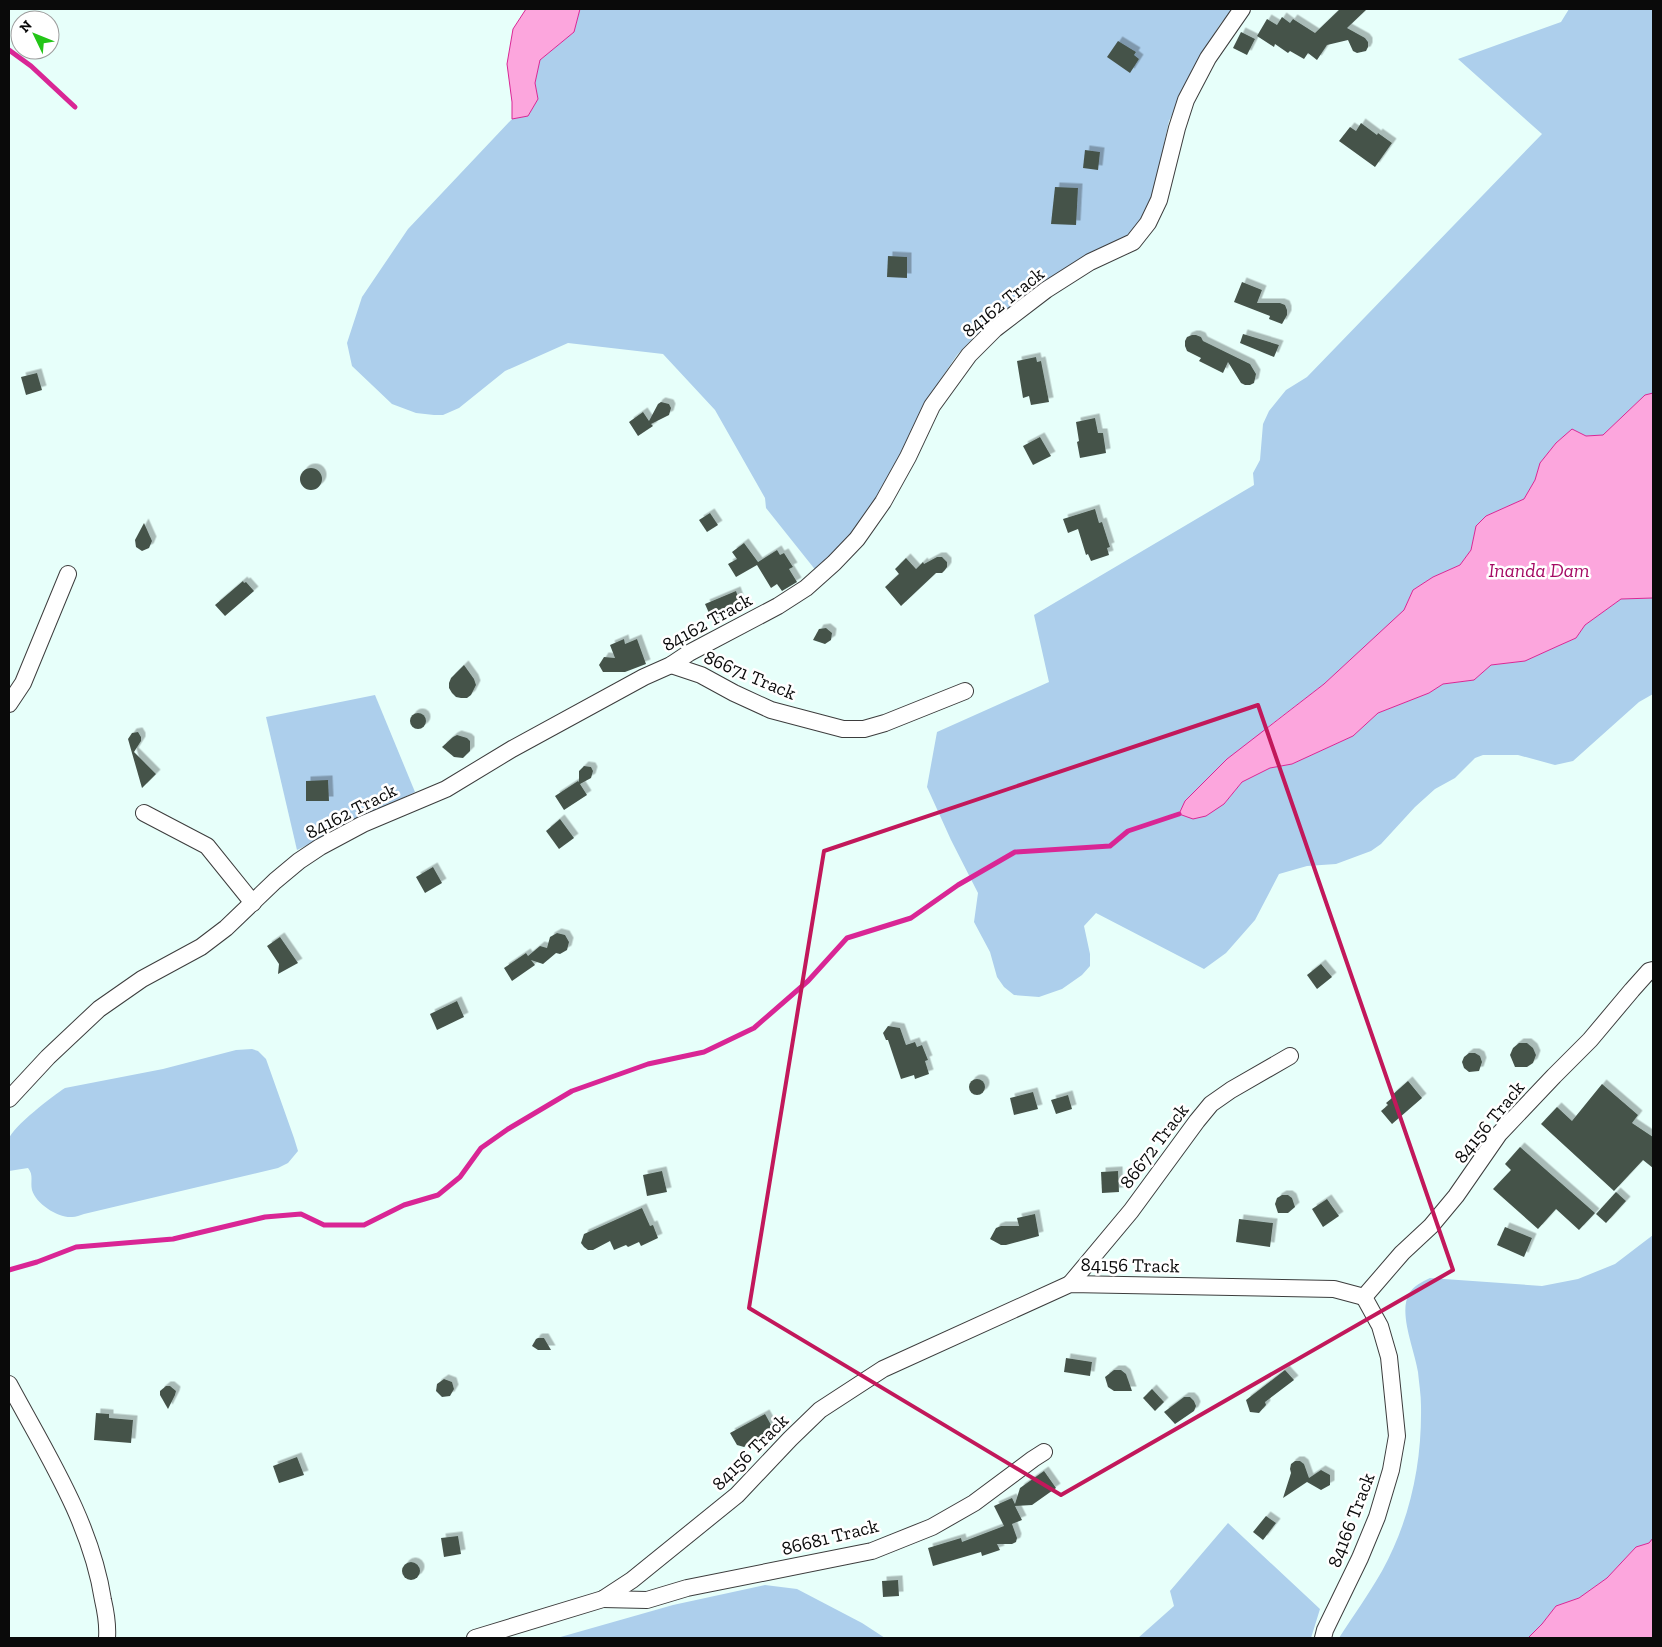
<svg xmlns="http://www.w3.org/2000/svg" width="1662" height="1647" font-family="'Zilla Slab',serif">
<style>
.green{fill:#adcfec}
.water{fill:#fca6dd;stroke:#d92695}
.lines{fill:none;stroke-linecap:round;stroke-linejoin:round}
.stream{stroke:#d92695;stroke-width:5}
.building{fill:#45534a;filter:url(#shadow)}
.minor-casing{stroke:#3d3d3d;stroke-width:18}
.minor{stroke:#fff;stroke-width:16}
.marked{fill:none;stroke:#c2185b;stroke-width:4;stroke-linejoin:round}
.labels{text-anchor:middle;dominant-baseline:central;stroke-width:5;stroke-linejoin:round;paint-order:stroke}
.street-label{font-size:19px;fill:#0a0a0a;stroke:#fff}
.water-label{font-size:20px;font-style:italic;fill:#a50a64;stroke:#fff}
</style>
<defs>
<filter id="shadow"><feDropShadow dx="4.5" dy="-4.5" stdDeviation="0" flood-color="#0004"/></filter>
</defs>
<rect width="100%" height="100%" fill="#e7fffa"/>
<!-- green -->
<g class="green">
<polygon points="580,9 1234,9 1221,23 1207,45 1193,71 1169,121 1153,195 1140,224 1126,236 1051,278 976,335 957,355 924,404 892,473 874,501 842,547 817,572 766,508 765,498 715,410 663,354 568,343 505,371 459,408 443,415 434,415 416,413 392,404 352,366 347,343 362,297 408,229 512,119 528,116 538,99 535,83 540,60 574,32"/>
<polygon points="1569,9 1653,9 1653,393 1645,395 1603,435 1586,436 1572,429 1556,443 1540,463 1535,480 1524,499 1486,516 1476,526 1471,550 1460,565 1433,577 1413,590 1404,610 1387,626 1324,684 1265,729 1224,804 1242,782 1270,768 1292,764 1353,736 1378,713 1429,693 1443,684 1474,680 1491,665 1525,661 1558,646 1576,638 1585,625 1621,599 1653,598 1653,694 1639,702 1573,761 1555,765 1518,755 1483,755 1475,758 1455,778 1435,789 1415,807 1381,844 1371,851 1336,864 1307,866 1279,874 1255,920 1226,953 1204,969 1096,913 1084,926 1090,954 1090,966 1082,975 1062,989 1039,997 1014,995 1004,987 997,977 990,952 974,922 978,893 951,840 927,787 937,732 1049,682 1034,615 1254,485 1253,473 1260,460 1263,424 1269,411 1286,390 1307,377 1542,134 1458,59 1561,22"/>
<polygon points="375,695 415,792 297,850 266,717"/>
<path d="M252,1049L258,1051L266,1059L294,1138L298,1151L288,1163L278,1168L84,1214C80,1215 76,1217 72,1217C58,1218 36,1204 32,1190C30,1182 34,1175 28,1168L9,1171C9,1162 7,1146 9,1139C12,1127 54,1095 65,1088L163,1069L236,1050Z"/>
<path d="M1653,1235V1538L1649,1543L1636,1547L1607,1578L1579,1598L1556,1606L1542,1624L1528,1638H1339C1353,1616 1369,1594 1382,1571C1410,1520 1422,1464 1421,1406C1421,1395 1419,1383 1418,1372C1415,1351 1398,1313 1409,1294C1413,1286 1422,1282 1430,1278L1542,1286L1578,1279L1615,1264Z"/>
<polygon points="1228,1523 1320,1609 1311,1638 1138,1638 1174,1606 1170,1591"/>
<polygon points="765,1585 797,1589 862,1623 885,1638 557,1638 673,1605"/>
</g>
<!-- water -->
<g class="water">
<polygon points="526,9 580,9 574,32 540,60 535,83 538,99 528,116 512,119 512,102 507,64 513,29"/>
<polygon points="1653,393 1653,598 1621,599 1585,625 1576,638 1558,646 1525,661 1491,665 1474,680 1443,684 1429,693 1378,713 1353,736 1292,764 1270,768 1242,782 1224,804 1206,816 1193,819 1179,814 1185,801 1227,759 1324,684 1404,610 1413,590 1433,577 1460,565 1471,550 1476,526 1486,516 1524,499 1535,480 1540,463 1556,443 1572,429 1586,436 1603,435 1645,395"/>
<polygon points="1653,1538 1653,1638 1528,1638 1542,1624 1556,1606 1579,1598 1607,1578 1636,1547 1649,1543"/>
</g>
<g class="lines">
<!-- stream -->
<g class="stream">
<polyline points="9,50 31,66 75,107"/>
<polyline points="9,1270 37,1262 76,1247 173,1239 265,1217 301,1214 324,1225 364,1225 404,1205 438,1195 460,1177 481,1148 508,1129 572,1091 648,1064 704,1052 754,1028 808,981 847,938 911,918 958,885 1015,852 1110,846 1128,831 1179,814"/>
</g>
</g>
<!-- building -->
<g class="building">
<polygon points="1340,9 1367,9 1347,28 1365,38 1368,42 1368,47 1366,51 1357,53 1353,51 1348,40 1327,45 1317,60 1308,53 1304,59 1290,51 1288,53 1275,44 1274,47 1257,36 1267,19 1277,25 1282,17 1290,23 1293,19 1315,33"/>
<polygon points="1241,32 1255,39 1247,55 1233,48"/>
<polygon points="1118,41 1136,52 1134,55 1139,59 1130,73 1107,57"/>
<polygon points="1361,123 1377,135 1378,133 1392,143 1375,167 1339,141 1350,127 1356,131"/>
<polygon points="1085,150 1100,152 1098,170 1083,168"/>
<polygon points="1055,187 1078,188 1076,225 1051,224"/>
<polygon points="888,256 907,257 907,278 887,277"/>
<polygon points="1242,282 1262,290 1257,303 1280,303 1285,305 1287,310 1287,315 1282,324 1269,319 1270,316 1234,302"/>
<polygon points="1243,334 1279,345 1274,357 1240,343"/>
<polygon points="1192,335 1196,335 1201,337 1203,341 1250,364 1256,374 1254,383 1250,385 1245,385 1241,383 1228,362 1223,373 1199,361 1201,358 1187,351 1185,346 1185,341 1187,337"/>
<polygon points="1036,357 1037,362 1041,361 1049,402 1031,405 1029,396 1023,398 1017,361"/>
<polygon points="37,373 42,390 26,395 21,377"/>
<polygon points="661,402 669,404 671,408 669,415 651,424 653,426 638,436 629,422 643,412 649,421 658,404"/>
<polygon points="1095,418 1098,433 1103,433 1106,453 1080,458 1077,442 1079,441 1076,422"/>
<polygon points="1040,437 1051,456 1033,465 1023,446"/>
<circle cx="311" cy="479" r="11"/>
<polygon points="1095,509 1099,523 1102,522 1110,547 1107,548 1109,555 1091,561 1088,554 1086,555 1078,529 1068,533 1063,519"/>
<polygon points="710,513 718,525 707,532 699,520"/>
<polygon points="144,523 152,541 149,548 142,551 136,547 135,540"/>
<polygon points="744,543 758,562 777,550 780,555 784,553 793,567 789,569 797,582 782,591 777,584 771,588 757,565 736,577 728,564 737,559 732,552"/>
<polygon points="937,557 942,557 947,562 947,567 945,570 942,573 936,573 901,606 885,587 899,574 895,569 906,558 916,569 923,562 924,564"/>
<polygon points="243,581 244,583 246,582 254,591 225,616 215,605"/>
<polygon points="736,591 742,608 712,620 705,604"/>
<polygon points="826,628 832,633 831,640 825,644 813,640 819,629"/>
<polygon points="624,639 625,644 637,639 646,664 625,672 603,672 599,665 604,657 615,658 610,645"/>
<polygon points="464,665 474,679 476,685 471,695 467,698 461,698 456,697 452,693 449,688 449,683 451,678"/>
<circle cx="418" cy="721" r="8"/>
<polygon points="138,732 141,737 141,741 134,752 156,774 142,788 128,739 132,733"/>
<polygon points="457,735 467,738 470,741 470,751 463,758 454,757 442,747 453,737"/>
<polygon points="584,766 591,767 593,771 591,778 580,784 587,795 564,810 555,796 578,781 579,782 579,771"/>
<polygon points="328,780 329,801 306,801 306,781"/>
<polygon points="560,819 574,838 559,849 546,831"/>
<polygon points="433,867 442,883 425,893 416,877"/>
<polygon points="557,933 565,935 569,942 567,950 560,954 556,953 543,964 531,960 535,965 512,981 504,968 526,953 528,956 540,946 547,948 550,937"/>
<polygon points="280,937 298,963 278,974 279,964 267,946"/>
<polygon points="1321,964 1332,977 1317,989 1307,975"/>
<polygon points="457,1001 464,1017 437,1030 430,1014"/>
<polygon points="888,1026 900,1028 906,1045 915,1042 917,1047 922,1045 928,1060 925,1061 929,1074 915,1079 914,1075 901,1079 888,1040 886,1040 883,1033"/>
<polygon points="1519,1043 1527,1043 1533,1048 1536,1055 1533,1063 1527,1067 1515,1067 1510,1055 1513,1048"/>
<polygon points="1469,1053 1475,1053 1480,1056 1482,1062 1479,1071 1469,1072 1464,1068 1462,1062 1464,1057"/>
<circle cx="977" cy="1087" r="8"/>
<polygon points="1408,1081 1422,1098 1392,1124 1381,1111 1388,1105 1386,1103 1392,1098 1391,1096"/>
<polygon points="1602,1084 1638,1115 1632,1123 1653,1137 1653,1168 1643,1160 1614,1191 1541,1124 1557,1107 1572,1121"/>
<polygon points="1033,1092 1038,1109 1014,1115 1010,1098"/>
<polygon points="1068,1095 1072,1109 1056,1114 1051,1100"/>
<polygon points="1520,1147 1595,1213 1579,1230 1556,1209 1538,1229 1493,1189 1511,1170 1505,1164"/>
<polygon points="662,1171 667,1192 647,1196 643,1175"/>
<polygon points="1118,1171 1119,1192 1102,1193 1101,1172"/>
<polygon points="1616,1192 1626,1201 1606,1223 1596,1214"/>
<polygon points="1282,1195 1288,1195 1292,1198 1295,1207 1288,1213 1278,1213 1275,1204 1277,1198"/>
<polygon points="1327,1199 1339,1216 1323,1227 1312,1209"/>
<polygon points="642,1208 650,1226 653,1225 658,1238 641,1246 639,1242 628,1247 626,1245 614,1250 610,1241 593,1250 588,1250 584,1247 581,1243 584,1234"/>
<polygon points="1035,1214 1039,1236 1006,1245 1001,1245 990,1239 996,1228 1001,1226 1019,1226 1017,1218"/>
<polygon points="1239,1219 1273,1223 1270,1247 1236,1242"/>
<polygon points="1505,1227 1532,1238 1524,1257 1497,1245"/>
<polygon points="538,1338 544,1338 551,1350 538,1350 532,1346 536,1339"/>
<polygon points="1066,1358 1092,1362 1090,1376 1064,1372"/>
<polygon points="1114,1370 1121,1370 1126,1374 1132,1391 1114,1391 1108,1387 1105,1377"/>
<polygon points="1285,1370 1294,1380 1265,1402 1266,1405 1259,1413 1250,1412 1246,1400"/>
<polygon points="444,1379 452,1382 454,1389 450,1396 442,1397 436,1391 437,1384"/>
<polygon points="166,1386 170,1386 176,1391 175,1395 168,1409 160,1395 160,1391"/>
<polygon points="1152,1389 1164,1402 1155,1411 1143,1398"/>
<polygon points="1184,1397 1190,1397 1194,1401 1196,1406 1194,1411 1175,1424 1164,1412"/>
<polygon points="96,1413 109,1414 109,1418 133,1420 131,1443 94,1440"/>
<polygon points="765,1414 775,1432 758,1441 757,1438 744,1447 737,1445 730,1433"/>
<polygon points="297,1457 304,1475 279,1483 273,1466"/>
<polygon points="1295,1461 1300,1461 1304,1464 1309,1478 1321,1470 1330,1475 1330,1485 1321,1490 1307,1482 1283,1498 1291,1473 1290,1469 1291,1464"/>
<polygon points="1044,1471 1056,1488 1032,1505 1015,1506 1022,1520 1012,1524 1017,1538 1016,1542 1012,1544 997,1544 1000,1550 982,1556 981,1552 933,1566 928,1548 961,1538 962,1542 1004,1526 994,1506 1012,1498 1015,1504 1020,1488"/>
<polygon points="1266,1516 1276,1523 1263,1540 1253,1532"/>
<polygon points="458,1536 461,1554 444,1557 441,1538"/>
<circle cx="411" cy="1571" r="9"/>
<polygon points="898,1580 899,1596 883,1597 882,1581"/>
</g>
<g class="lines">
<!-- minor casing -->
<g class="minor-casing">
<g id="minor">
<polyline points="671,665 701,675 734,693 771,710 843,729 864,729 885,723 965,691"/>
<polyline points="9,704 23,683 68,574"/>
<polyline points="144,813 207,846 253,903"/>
<polyline points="9,1099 48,1057 99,1009 142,979 201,947 226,928 275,881 299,861 320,847 363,824 446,789 512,749 644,677 671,665 689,653 778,606 806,588 834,563 857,539 883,502 908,457 932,406 969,355 995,329 1046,290 1090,262 1133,242 1148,223 1159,200 1177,128 1186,100 1208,58 1242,9"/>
<polyline points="1070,1284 1131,1211 1197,1121 1211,1104 1231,1090 1290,1056"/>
<polyline points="1364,1297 1402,1253 1431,1226 1456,1196 1499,1134 1554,1076 1590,1040 1632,990 1649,971 1653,970"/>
<path d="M9,1384C46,1453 91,1522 103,1600C106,1613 108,1625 107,1638"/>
<polyline points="603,1599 647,1600 687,1588 872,1551 932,1527 974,1503 1033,1459 1044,1452"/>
<polyline points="475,1638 603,1599 632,1580 737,1495 790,1439 820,1410 883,1369 1070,1284 1334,1289 1364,1297"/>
<polyline points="1323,1638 1325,1630 1360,1558 1377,1517 1391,1470 1397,1436 1389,1357 1380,1326 1364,1297"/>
</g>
</g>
<!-- minor -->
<use href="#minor" class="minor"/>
</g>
<!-- marked area -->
<path class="marked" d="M1258,705L1453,1270L1061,1495L749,1308L824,851Z"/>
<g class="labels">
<!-- street labels -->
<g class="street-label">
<text transform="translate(1003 302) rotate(-39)">84162 Track</text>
<text transform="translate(707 622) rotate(-29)">84162 Track</text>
<text transform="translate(750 675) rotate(23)">86671 Track</text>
<text transform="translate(351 811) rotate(-27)">84162 Track</text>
<text transform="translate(1489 1122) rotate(-51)">84156 Track</text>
<text transform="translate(1154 1146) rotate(-53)">86672 Track</text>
<text transform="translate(1130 1265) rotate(1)">84156 Track</text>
<text transform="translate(750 1452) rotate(-45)">84156 Track</text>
<text transform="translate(1351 1520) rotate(-69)">84166 Track</text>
<text transform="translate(830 1537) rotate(-14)">86681 Track</text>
</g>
<!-- water labels -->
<g class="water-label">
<text x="1539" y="570">Inanda Dam</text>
</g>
</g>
<!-- border -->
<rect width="1662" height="1647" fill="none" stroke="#0a0a0a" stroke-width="20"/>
<!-- north arrow -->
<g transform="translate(35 35) rotate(313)"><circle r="24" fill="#ffffff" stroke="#9d9d9d"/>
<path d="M0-4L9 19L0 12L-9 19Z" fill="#23c517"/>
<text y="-8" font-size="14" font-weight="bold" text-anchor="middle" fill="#0a0a0a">N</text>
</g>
</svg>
